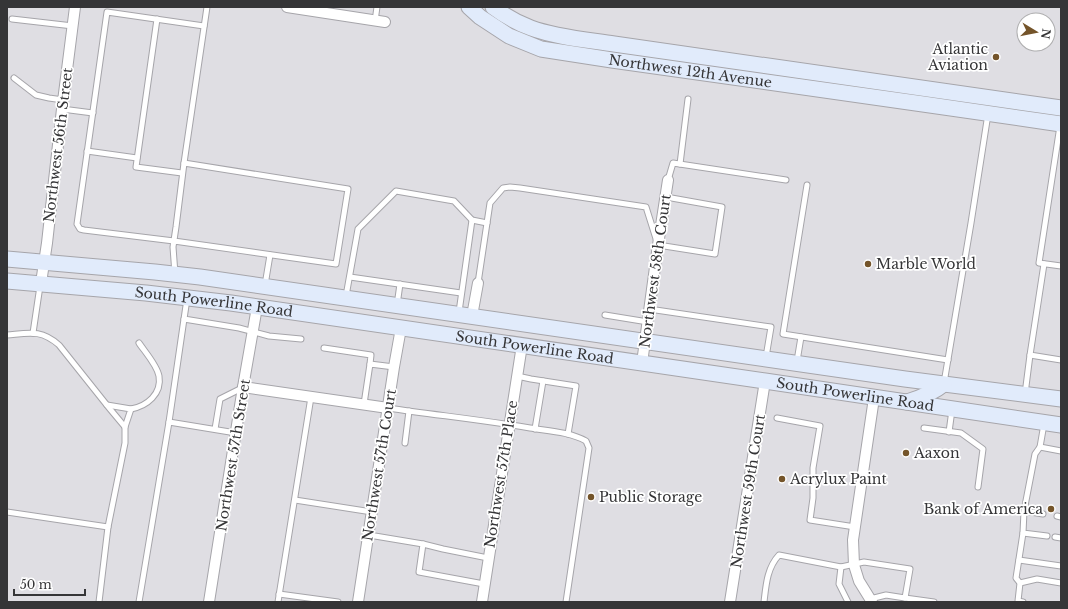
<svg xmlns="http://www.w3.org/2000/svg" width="1068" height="609" font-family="'Libre Baskerville',serif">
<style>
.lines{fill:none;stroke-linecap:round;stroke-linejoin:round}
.lane-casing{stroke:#a6a5aa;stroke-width:7}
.street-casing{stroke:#a6a5aa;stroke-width:12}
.secondary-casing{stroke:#a6a5aa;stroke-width:17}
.lane{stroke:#fff;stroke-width:5}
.street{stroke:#fff;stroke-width:10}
.secondary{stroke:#e1ebfb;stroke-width:15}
.poi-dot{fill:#74542a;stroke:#fff;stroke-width:1.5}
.labels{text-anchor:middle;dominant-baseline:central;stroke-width:3.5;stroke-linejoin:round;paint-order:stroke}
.poi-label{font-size:14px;fill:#353537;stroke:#fff;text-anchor:start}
.street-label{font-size:14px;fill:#353537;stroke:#fff}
</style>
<rect width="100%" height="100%" fill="#dfdee3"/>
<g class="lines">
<!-- lane casing -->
<g class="lane-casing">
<g id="lane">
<polyline points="12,19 73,26"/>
<polyline points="157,19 136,167 182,173"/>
<polyline points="375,21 377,7"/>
<polyline points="14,78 36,95 49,98 63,100"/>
<polyline points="62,109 93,113"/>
<polyline points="1060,126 1039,263 1061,266"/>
<polyline points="87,151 137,158"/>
<polyline points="184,163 207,7"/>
<polyline points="680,164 688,99"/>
<polyline points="668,180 673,163 786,180"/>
<polyline points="807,185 783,334 948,360"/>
<polyline points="1044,264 1030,355 1061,360"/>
<polyline points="175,274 173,247 176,227 184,163 348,189 336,264 174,241 84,230 80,229 77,224 107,12 204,26"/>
<polyline points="350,277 461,293"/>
<polyline points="478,283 490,203 503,188 510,187 520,188 646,207 658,245 715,254 722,207 666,197"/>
<polyline points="265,285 270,255"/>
<polyline points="346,296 358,229 396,191 454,201 472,220 487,223"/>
<polyline points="187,299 184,319 239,328 269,336 301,339"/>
<polyline points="397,305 400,284"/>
<polyline points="649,309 771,327 766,357"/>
<polyline points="459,312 472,220"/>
<polyline points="605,315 648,322"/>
<polyline points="33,333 40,286"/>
<path d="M7,335C29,333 41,329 59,345L110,409L125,427V443L108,527"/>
<polyline points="324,348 371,355 370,364"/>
<polyline points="797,361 801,337"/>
<polyline points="517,376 531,379 576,386 568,434"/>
<polyline points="944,383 971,223 988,114"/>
<polyline points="1025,394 1030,355"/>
<polyline points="364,404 370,364 394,367"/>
<polyline points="107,405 131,409 125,427"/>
<path d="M388,408C435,415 483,420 530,428C549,431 570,432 586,441L589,448L566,602"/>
<path d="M131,409C147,406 162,394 159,376C157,365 145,352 139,343"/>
<polyline points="777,418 820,426 813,468 813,498 810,520 855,527"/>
<polyline points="169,422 236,433"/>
<polyline points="1044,424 1040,447 1061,451"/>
<polyline points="924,428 961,433 983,449 978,487"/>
<polyline points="215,429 220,399 242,388"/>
<polyline points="535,429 543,381"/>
<polyline points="949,432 952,410"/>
<polyline points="405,443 409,411"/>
<polyline points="1040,447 1035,454 1024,511 1043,514"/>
<polyline points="295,500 372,512"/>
<polyline points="1024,511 1023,533 1047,536"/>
<polyline points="7,512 108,527 99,602"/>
<polyline points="1057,516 1061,517"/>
<polyline points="1023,533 1016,578 1020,583 1018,601 1023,602"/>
<polyline points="369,535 423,544 419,572 484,584"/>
<polyline points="1055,537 1061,538"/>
<polyline points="423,544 443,549 488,558"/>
<polyline points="1019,560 1061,566"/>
<polyline points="841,567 839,584 848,602"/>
<polyline points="1020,583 1037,579 1061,583"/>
<polyline points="279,594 338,602"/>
<polyline points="905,598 934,602"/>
<polyline points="139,602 169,422 184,319"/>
<polyline points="278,602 311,397"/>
<path d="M764,602C766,585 767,568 779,555L841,567L864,562L910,569L905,598L886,595L870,599"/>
</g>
</g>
<!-- street casing -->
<g class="street-casing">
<g id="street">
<polyline points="287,7 385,22"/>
<polyline points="41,283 47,243 62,109 75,7"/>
<polyline points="472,316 478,283"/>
<polyline points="642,363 658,245 668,180"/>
<polyline points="243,387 388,408"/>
<polyline points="209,602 243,387 257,307"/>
<polyline points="358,602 394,367 401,328"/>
<polyline points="482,602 522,345"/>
<polyline points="730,602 765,381"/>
<polyline points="872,602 859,581 854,565 853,540 874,398"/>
</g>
</g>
<!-- secondary casing -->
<g class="secondary-casing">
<g id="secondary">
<path id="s1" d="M469,7L480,17L509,36L541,49L612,60L923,104L1061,124"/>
<path d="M493,7C505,16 517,23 531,28C555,37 588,40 614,44L1061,108"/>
<polyline points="7,259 155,272 200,277 905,379 1061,399"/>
<path id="s2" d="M7,281L146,293L231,303L765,381L1061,425"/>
<path d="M907,402C920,398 933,393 944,384"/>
</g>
</g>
<!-- lane -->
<use href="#lane" class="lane"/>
<!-- street -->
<use href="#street" class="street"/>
<!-- secondary -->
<use href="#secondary" class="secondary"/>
</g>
<!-- markers -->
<g class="poi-dot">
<circle cx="996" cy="57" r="4"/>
<circle cx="868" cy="264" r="4"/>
<circle cx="906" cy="453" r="4"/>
<circle cx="782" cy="479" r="4"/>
<circle cx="591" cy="497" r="4"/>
<circle cx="1051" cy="509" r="4"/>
</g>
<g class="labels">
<!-- poi labels -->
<g class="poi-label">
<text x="988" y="49" text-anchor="end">Atlantic<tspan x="988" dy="16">Aviation</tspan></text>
<text x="876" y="264">Marble World</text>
<text x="914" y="453">Aaxon</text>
<text x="790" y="479">Acrylux Paint</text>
<text x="599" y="497">Public Storage</text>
<text x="1043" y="509" text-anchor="end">Bank of America</text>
</g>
<!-- street labels -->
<g class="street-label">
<text stroke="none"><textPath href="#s1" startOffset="235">Northwest 12th Avenue</textPath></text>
<text transform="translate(58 145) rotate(-83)">Northwest 56th Street</text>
<text transform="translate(655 271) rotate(-82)">Northwest 58th Court</text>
<text stroke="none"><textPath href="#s2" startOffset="208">South Powerline Road</textPath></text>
<text stroke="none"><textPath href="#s2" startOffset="532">South Powerline Road</textPath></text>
<text stroke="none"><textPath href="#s2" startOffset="856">South Powerline Road</textPath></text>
<text transform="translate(233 455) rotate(-81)">Northwest 57th Street</text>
<text transform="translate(379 465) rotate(-81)">Northwest 57th Court</text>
<text transform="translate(501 474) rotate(-81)">Northwest 57th Place</text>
<text transform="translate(748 491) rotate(-81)">Northwest 59th Court</text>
</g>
</g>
<!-- border -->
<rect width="1068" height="609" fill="none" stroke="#353537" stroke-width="16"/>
<!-- north arrow -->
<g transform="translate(1036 32) rotate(100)"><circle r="19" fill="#ffffff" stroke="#aeaeaf"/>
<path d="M0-3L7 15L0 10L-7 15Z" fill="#74542a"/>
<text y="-6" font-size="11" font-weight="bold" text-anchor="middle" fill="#353537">N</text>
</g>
<!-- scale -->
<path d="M14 589v6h71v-6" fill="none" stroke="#353537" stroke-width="2"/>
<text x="20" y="589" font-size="12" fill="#353537" stroke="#ffffff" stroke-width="3" paint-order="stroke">50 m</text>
</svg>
